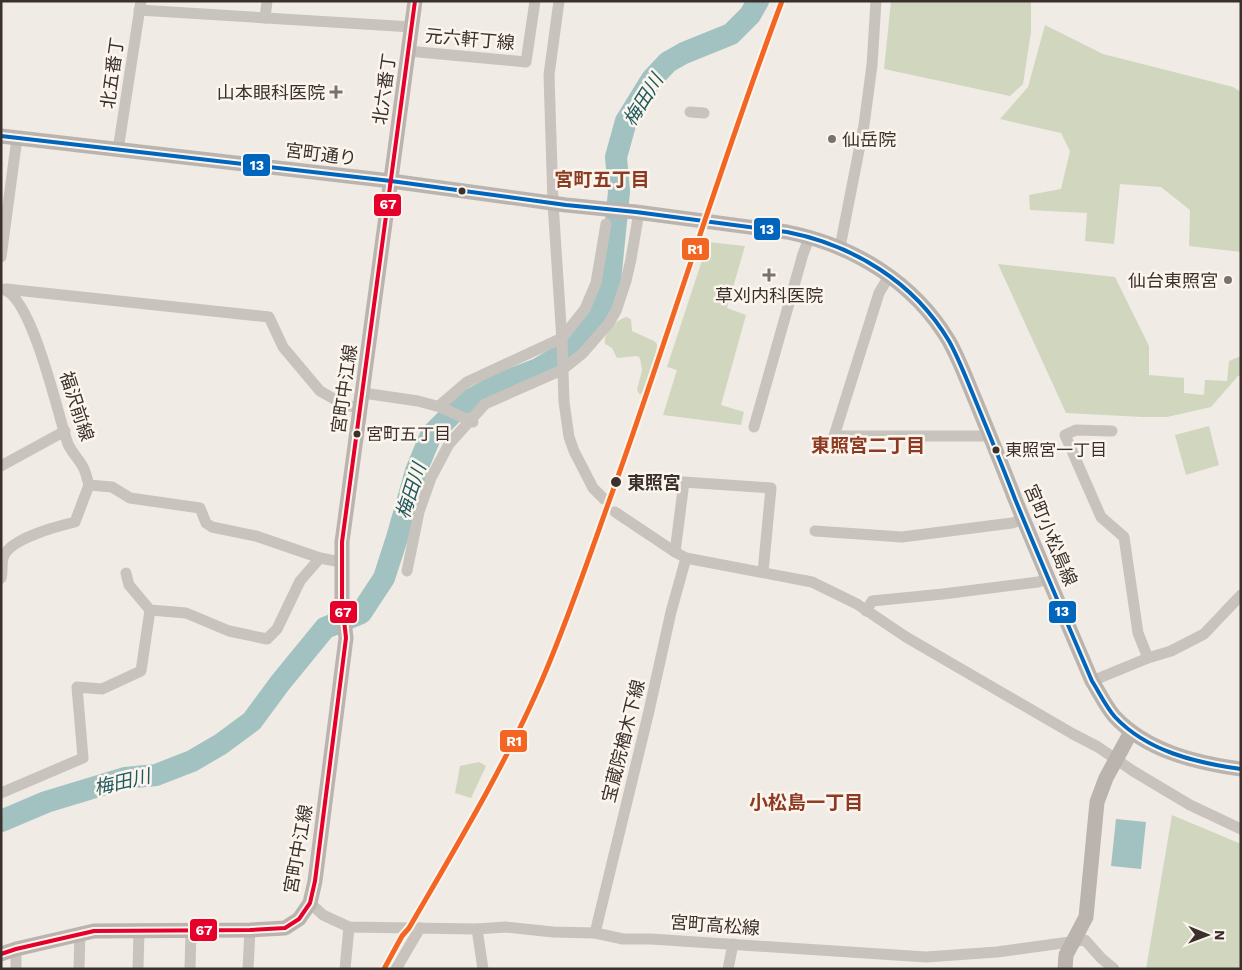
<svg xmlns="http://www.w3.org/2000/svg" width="1242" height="970" font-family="'Work Sans','Noto Sans JP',sans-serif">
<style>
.green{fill:#d1d6bf}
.water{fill:#a1c2c1}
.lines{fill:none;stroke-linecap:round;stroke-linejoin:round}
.river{stroke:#a1c2c1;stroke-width:22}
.street{stroke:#c9c3be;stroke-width:11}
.secondary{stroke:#bab3ae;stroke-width:15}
.street-bridge{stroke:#c9c3be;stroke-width:11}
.bus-1-casing{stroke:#fbf5ee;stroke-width:8}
.bus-2-casing{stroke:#fbf5ee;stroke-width:8}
.bus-1{stroke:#0065bd;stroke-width:4}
.bus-2{stroke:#e4002b;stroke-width:4}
.rail-1-casing{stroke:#fbf5ee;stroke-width:9}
.rail-1{stroke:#f26522;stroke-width:5}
.poi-dot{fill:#7a716c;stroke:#fbf5ee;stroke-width:2}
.bus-dot{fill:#3b302b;stroke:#fbf5ee;stroke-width:2}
.labels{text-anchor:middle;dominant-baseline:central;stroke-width:5;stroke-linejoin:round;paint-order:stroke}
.bus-label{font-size:17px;fill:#3b302b;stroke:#fbf5ee;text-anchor:start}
.street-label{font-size:18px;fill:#3b302b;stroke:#fbf5ee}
.poi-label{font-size:18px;fill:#3b302b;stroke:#fbf5ee;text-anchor:end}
.stop-label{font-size:18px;font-weight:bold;fill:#3b302b;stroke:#fbf5ee;text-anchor:start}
.water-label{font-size:19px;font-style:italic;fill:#1f5a5e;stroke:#fbf5ee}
.neighbourhood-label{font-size:19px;font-weight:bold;fill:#8c3b22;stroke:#fbf5ee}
.line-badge{stroke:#fbf5ee;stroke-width:2}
.badge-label{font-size:14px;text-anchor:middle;font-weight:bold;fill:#fff}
</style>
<rect width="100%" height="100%" fill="#f0ebe5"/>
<!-- green -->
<g class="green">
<polygon points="891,1 1031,1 1031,32 1023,84 1010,96 884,69"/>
<polygon points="1045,25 1103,54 1233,87 1241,92 1241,252 1189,246 1190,210 1161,187 1120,184 1114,244 1085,241 1087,213 1030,210 1029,195 1061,189 1070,151 1061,133 1000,119 1028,87"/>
<polygon points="708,242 745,246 727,308 746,315 721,405 744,412 741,425 663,415 677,370 667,367"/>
<polygon points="998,264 1115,277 1149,346 1149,375 1184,378 1184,393 1204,395 1205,380 1227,381 1229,361 1241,356 1241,375 1238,376 1211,407 1167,417 1142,417 1066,413"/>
<path d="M626,317L631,319L632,331L654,341L657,344C657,355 649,389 640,395L637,390L642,370L640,358L637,356L617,358L612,348L605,344C603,333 616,320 626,317Z"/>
<polygon points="1209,426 1219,465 1186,475 1175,435"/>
<polygon points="479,762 486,766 471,798 455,793 460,766"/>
<polygon points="1172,815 1241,844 1241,969 1146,969"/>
</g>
<!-- water -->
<polygon class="water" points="1116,819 1146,822 1141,869 1111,866"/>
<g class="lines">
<!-- river -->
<polyline class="river" points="1,821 46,802 125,778 156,775 192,761 221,744 252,721 280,683 325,628 361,613 384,578 397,538 416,471 431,435 461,405 499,384 538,369 575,347 601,310 610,281 619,192 616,157 626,121 652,79 668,62 684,53 731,34 750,15 758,1"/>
<!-- street -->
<g class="street">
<polyline points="559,1 549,75 553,203 562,341 564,402 569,437 574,451 593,488 604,499"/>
<polyline points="139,10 412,27"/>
<polyline points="265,18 267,1"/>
<polyline points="408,51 526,62 535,1"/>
<polyline points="690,112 704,113"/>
<polyline points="118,150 141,1"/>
<polyline points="840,247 864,125 872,65 876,1"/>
<polyline points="1,257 17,138"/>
<polyline points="889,276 879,293 834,436 990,436"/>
<path d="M1,289C32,292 58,417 68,444C72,453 79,459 83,467C86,472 87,479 89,485L112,487L130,498L200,508L206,523L212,527L256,536L320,558L341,562"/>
<polyline points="6,289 269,317 283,347 320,391 343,404 361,409"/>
<polyline points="363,393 418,401 440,407"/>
<polyline points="439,406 467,382 562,338 585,309 596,283 606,224"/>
<polyline points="754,427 803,254 810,236"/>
<polyline points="1112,431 1076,430 1065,435 1101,517 1124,537 1138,633 1148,658"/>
<polyline points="1,466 65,431"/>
<polyline points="615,512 675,552 686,558 812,582 857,604 906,637 1073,734 1098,747 1133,771 1190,805 1241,829"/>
<polyline points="815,531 902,537 1012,523 1024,519"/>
<polyline points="675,552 684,482 771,488 763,572"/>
<polyline points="407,571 419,512 431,478 449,444 485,404 562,370 583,353 609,323 616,311 626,281 631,259 639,212"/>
<polyline points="126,573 129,585 150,610 186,613 229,631 267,639 277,629 300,581 320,558"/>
<path d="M1,578C3,572 1,565 3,558C8,539 58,526 75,522L89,485"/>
<polyline points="866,611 872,601 943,594 1038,582 1049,579"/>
<polyline points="1092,681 1148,658 1171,651 1204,634 1241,595"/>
<polyline points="1,793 83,758 77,687 102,689 141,671 150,610"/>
<polyline points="310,903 323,915 349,927 477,929 505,927 553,932 595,933 623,939 651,939 926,957 997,952 1085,940 1101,958 1114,969"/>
<polyline points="477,929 483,969"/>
<polyline points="595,933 649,711 671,612 686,558"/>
<polyline points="16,969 16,949"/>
<polyline points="79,969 80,933"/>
<polyline points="138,969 139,931"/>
<polyline points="190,969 191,930"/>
<polyline points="248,969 250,930"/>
<polyline points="345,969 349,927"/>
<polyline points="396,969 420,928"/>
<polyline points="728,969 733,944"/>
</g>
<!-- secondary -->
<g class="secondary">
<path d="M1,136L391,181L566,205L636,212L787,232C853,245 914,282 949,341C959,359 966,378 974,397C988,431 1002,465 1015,499C1040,560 1066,620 1092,681C1099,692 1106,707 1115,717C1147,751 1196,763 1241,769"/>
<polyline points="1,954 16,949 94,931 250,930 285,928 299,919 310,903 315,881 346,638 342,602 342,542 415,1"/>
<polyline points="1065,969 1066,955 1086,917 1097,802 1106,778 1131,732"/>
</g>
<!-- street-bridge -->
<polyline class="street-bridge" points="440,407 473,422"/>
<!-- bus-1 casing -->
<g class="bus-1-casing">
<path id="bus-1" d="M1,136L391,181L566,205L636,212L787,232C853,245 914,282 949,341C959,359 966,378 974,397C988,431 1002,465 1015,499C1040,560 1066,620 1092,681C1099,692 1106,707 1115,717C1147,751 1196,763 1241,769"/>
</g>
<!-- bus-2 casing -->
<g class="bus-2-casing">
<polyline id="bus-2" points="1,954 16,949 94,931 250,930 285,928 299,919 310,903 315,881 346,638 342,602 342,542 415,1"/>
</g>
<!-- bus-1 -->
<use href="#bus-1" class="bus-1"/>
<!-- bus-2 -->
<use href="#bus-2" class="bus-2"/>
<!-- rail-1 casing -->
<g class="rail-1-casing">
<path id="rail-1" d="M384,969L402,936L409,928C456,847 505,766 542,680C570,615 592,548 616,482C673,322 722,160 782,1"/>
</g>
<!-- rail-1 -->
<use href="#rail-1" class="rail-1"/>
</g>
<!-- markers -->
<g class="poi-dot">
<path d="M333.5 84.5h5v5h5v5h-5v5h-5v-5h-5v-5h5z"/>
<circle cx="832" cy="139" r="5"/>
<path d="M766.5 267.5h5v5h5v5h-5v5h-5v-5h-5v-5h5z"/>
<circle cx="1228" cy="280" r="5"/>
</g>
<g class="bus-dot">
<circle cx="462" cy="191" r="4.5"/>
<circle cx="357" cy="434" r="4.5"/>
<circle cx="996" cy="450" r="4.5"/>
<circle cx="616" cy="482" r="6"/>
</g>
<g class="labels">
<!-- bus labels -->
<g class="bus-label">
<text x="366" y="434">宮町五丁目</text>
<text x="1005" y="450">東照宮一丁目</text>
</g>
<!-- street labels -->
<g class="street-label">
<text transform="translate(470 39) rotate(5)">元六軒丁線</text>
<text transform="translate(112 73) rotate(-82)">北五番丁</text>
<text transform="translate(384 89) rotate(-82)">北六番丁</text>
<text transform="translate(321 154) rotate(7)">宮町通り</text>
<text transform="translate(344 389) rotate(-82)">宮町中江線</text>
<text transform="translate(77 406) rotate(72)">福沢前線</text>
<text transform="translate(1051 535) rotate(67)">宮町小松島線</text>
<text transform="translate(623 741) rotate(-76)">宝蔵院楢木下線</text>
<text transform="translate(298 849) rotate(-80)">宮町中江線</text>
<text transform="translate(715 925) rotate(4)">宮町高松線</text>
</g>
<!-- poi labels -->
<g class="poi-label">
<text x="325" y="92">山本眼科医院</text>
<text x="842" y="139" text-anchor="start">仙岳院</text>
<text x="1218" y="280">仙台東照宮</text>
<text x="769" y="295" text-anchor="middle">草刈内科医院</text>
</g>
<!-- stop labels -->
<g class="stop-label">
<text x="627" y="482">東照宮</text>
</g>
<!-- water labels -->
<g class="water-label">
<text transform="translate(643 100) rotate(-58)">梅田川</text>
<text transform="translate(411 491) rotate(-72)">梅田川</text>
<text transform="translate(122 782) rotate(-13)">梅田川</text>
</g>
<!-- neighbourhood labels -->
<g class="neighbourhood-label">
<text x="602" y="179">宮町五丁目</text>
<text x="868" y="445">東照宮二丁目</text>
<text x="806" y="802">小松島一丁目</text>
</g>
</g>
<g class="line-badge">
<rect x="242" y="153" width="29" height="24" rx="5" fill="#0065bd"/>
<rect x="373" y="193" width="29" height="24" rx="5" fill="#e4002b"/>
<rect x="753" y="217" width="28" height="24" rx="5" fill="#0065bd"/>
<rect x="681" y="237" width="29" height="24" rx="5" fill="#f26522"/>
<rect x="1048" y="600" width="29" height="24" rx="5" fill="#0065bd"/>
<rect x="329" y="600" width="29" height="24" rx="5" fill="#e4002b"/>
<rect x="499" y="729" width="29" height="24" rx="5" fill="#f26522"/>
<rect x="189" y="918" width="29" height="24" rx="5" fill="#e4002b"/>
</g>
<g class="badge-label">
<text x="257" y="170">13</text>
<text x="388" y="209">67</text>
<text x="767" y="234">13</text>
<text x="695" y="254">R1</text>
<text x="1062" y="616">13</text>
<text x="343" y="617">67</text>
<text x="514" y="746">R1</text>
<text x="204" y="935">67</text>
</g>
<!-- border -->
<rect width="1242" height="970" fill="none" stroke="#3b302b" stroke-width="5"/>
<!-- north arrow -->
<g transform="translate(1207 935) rotate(91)" stroke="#fbf5ee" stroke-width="4" paint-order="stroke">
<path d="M0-4L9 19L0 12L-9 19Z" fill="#3b302b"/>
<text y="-8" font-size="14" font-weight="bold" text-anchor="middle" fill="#3b302b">N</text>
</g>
</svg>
